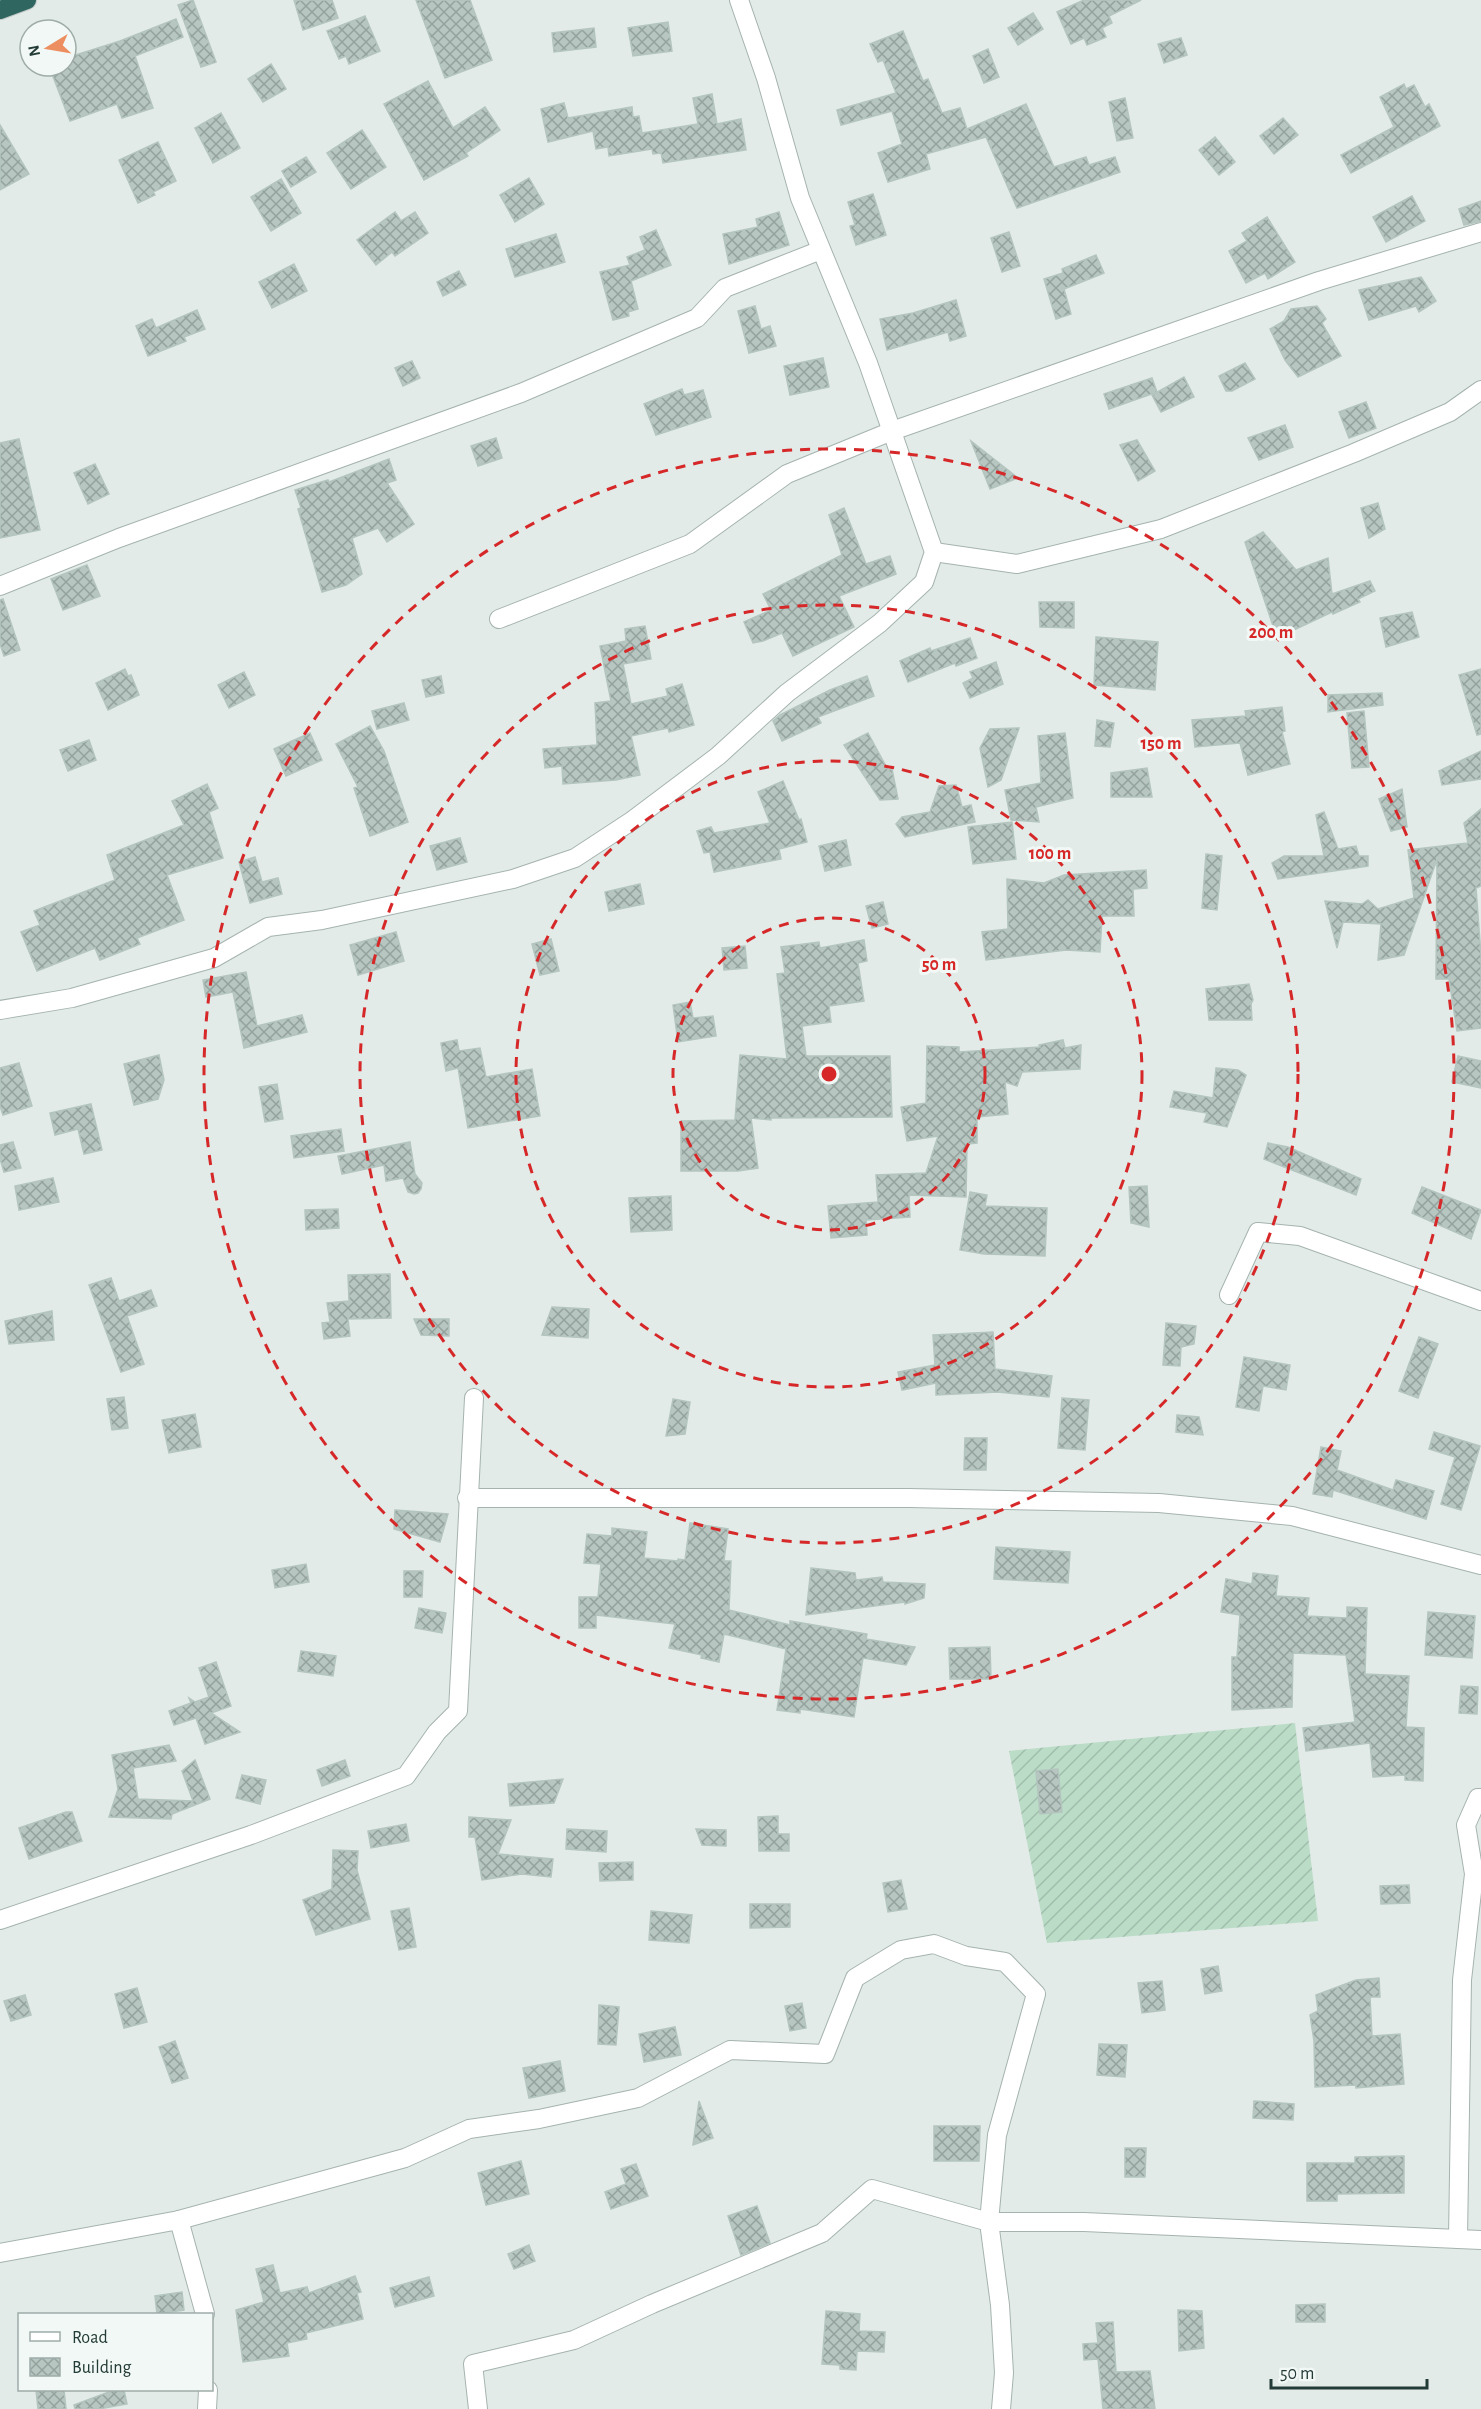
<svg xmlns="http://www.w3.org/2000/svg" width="1481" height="2409" font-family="'Alegreya Sans',sans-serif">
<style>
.garden{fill:url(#garden-furrows)}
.building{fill:url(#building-cross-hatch);stroke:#b4c5bf;stroke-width:1.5}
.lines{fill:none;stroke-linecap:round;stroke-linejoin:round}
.minor-casing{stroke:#a5b3af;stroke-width:20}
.highway-casing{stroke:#c1c8c7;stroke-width:20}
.minor{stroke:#fff;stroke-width:18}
.highway{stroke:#306660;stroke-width:18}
.ring{fill:none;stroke:#d62828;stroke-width:3;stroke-dasharray:10 8}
.centre{fill:#d62828;stroke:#f2f8f5;stroke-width:3}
.ring-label{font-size:18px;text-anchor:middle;font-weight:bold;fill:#d62828;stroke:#f2f8f5;stroke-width:6;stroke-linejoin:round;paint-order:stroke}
</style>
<defs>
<pattern id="garden-furrows" width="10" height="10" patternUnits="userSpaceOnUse" patternTransform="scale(1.5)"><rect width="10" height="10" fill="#bbdcc7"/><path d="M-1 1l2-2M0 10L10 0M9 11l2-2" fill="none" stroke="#a0beac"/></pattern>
<pattern id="building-cross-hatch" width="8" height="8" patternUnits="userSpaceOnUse" patternTransform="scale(1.5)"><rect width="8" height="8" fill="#b7c6c1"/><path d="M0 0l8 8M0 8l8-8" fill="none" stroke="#94a29e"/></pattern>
</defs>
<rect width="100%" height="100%" fill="#e2ebe8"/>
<!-- garden -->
<polygon class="garden" points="1295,1723 1318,1921 1047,1943 1009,1751"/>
<!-- building -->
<g class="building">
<polygon points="193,0 216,62 201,67 178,5"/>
<polygon points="294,0 332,0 338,18 303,30"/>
<polygon points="416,0 470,0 492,60 445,78"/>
<polygon points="1084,0 1141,0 1109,16 1112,23 1102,28 1106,37 1087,45 1084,38 1071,44 1057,12"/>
<polygon points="1033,13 1043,29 1018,45 1008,28"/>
<polygon points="365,16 380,51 349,64 346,56 339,59 327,31"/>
<polygon points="176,19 183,37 135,56 153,108 122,118 117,104 70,121 49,66 66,66 66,58 120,41"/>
<polygon points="668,22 672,51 633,56 628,28"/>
<polygon points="594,28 596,47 554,52 552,33"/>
<polygon points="903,31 923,81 928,79 942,113 960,108 967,129 1026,104 1054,167 1086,157 1089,165 1115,157 1120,172 1017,208 986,137 926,154 930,169 888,182 878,153 902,144 892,111 841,125 837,110 896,93 883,60 878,62 870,44"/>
<polygon points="1181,38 1187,55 1164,63 1158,44"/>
<polygon points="988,49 999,77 984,83 973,56"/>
<polygon points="271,64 286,89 263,102 248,79"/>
<polygon points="428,81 453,128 485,107 500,130 466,153 468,156 424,180 384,104"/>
<polygon points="1404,84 1406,89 1414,85 1425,107 1429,104 1440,126 1351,173 1341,155 1394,127 1380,97"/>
<polygon points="712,94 717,124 741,119 746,150 663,163 661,153 653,154 652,149 609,156 608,147 596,149 593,131 548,142 541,109 564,103 568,118 632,107 633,117 639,116 642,133 698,124 693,98"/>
<polygon points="1125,98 1133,138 1117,141 1109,102"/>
<polygon points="221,113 240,148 213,163 195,128"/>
<polygon points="1283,118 1298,135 1274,154 1260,136"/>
<polygon points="0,125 29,174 0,190"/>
<polygon points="362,130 386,167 351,189 327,153"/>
<polygon points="1215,137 1235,162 1219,175 1199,150"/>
<polygon points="158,142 176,181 153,192 155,195 138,203 119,160"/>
<polygon points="306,157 316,172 291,187 282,171"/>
<polygon points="529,178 544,204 515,222 500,195"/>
<polygon points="281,179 301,213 271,231 251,197"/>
<polygon points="873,194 886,235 856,245 850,226 855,225 848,202"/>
<polygon points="1412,196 1425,221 1386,242 1373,217"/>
<polygon points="1481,201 1481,221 1464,225 1459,209"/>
<polygon points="395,212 401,221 415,212 428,233 395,256 392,252 376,265 357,240"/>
<polygon points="779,212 789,245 729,264 723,234 758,227 756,219"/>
<polygon points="1267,217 1295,262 1268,279 1265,273 1246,283 1229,251 1247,241 1242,233"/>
<polygon points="656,230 671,265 631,281 638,309 628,312 629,316 613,320 600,272 630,265 627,257 645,250 640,237"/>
<polygon points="1009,232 1020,266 1002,272 991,238"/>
<polygon points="556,234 565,262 515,277 506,249"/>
<polygon points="1096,255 1104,273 1064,289 1071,314 1056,319 1044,279 1063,273 1062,269"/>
<polygon points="294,264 307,291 272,308 259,282"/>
<polygon points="459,271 466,285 443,296 437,282"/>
<polygon points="1421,277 1436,301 1419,312 1416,306 1369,320 1359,290"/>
<polygon points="956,300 966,336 950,341 948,332 887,350 880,319 913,313"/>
<polygon points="755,306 761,329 770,326 776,346 749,353 738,311"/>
<polygon points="1317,306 1326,319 1322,323 1341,356 1298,377 1285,360 1270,329 1284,321 1291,309"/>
<polygon points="197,310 205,329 184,337 186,341 148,356 136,326 152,319 156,328"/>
<polygon points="823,358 829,387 790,395 784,366"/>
<polygon points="412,361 420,378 403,386 395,368"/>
<polygon points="1245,363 1255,379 1232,391 1226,391 1219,376"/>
<polygon points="1184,377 1194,397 1161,412 1152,395"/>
<polygon points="1152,378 1157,392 1109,409 1104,394"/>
<polygon points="682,389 684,395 703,390 711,417 656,435 644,404"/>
<polygon points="1366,402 1376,428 1349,438 1339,412"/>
<polygon points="1285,425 1293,447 1259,460 1248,438"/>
<polygon points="496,438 502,458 478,466 471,446"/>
<polygon points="19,439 40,530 0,538 0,443"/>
<polygon points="1137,440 1155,471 1138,481 1120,445"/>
<polygon points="971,441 1018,478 990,489"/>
<polygon points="389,459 396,480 387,483 414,524 387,542 378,528 352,538 362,574 346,585 322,592 298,509 301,508 295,490 328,480 329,482"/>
<polygon points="95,464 109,494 88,504 74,473"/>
<polygon points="1378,503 1385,529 1369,538 1361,508"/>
<polygon points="844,508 866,564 890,556 896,574 839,596 854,627 793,656 782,633 763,641 753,643 744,622 771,610 763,594 842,555 829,515"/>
<polygon points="1263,532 1296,570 1328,558 1332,594 1370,581 1375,591 1358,599 1360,602 1333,614 1332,612 1277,638 1245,542"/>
<polygon points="87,565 100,596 63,610 51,579"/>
<polygon points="3,599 20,650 4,656 0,644 0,600"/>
<polygon points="1039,602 1074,602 1074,628 1040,627"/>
<polygon points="1412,612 1419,637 1386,647 1380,618"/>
<polygon points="645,626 651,659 623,664 631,704 668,696 666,689 682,684 694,725 669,732 668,728 631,736 640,775 616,780 563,784 562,766 545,768 543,749 597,745 595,703 611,701 600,646 626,641 625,629"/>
<polygon points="1096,637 1158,642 1155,690 1094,685"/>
<polygon points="970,638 977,658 956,666 955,663 908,682 900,661 930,648 931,651"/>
<polygon points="996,662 1003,684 970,698 963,683 973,678 970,672"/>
<polygon points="125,669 128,676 131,675 139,695 108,710 96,683"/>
<polygon points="1481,669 1481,734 1477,735 1459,675"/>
<polygon points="244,672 255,695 229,708 218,685"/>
<polygon points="441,676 444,693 426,697 422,680"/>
<polygon points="867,676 874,696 818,717 821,723 782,741 773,721 780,715 830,690"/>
<polygon points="1382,693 1383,705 1328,712 1328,695"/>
<polygon points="404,703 409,720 377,729 372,711"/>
<polygon points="1282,707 1285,731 1282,732 1290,764 1248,775 1240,743 1195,747 1192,720 1246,716 1245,711"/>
<polygon points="1364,711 1369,767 1352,768 1347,713"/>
<polygon points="1097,720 1114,723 1110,747 1095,746"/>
<polygon points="370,726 384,751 408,822 370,836 354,788 358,787 336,744"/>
<polygon points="1019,728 1001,780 988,787 980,748 990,729"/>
<polygon points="310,733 322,760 286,776 274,749"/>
<polygon points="868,733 888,770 892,769 898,799 880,800 844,745"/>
<polygon points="1065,733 1073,798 1036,807 1039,822 1011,820 1005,790 1041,783 1038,736"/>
<polygon points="89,740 96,760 68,771 60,750"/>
<polygon points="1481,751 1481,779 1442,785 1439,771"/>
<polygon points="1147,768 1152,797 1111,797 1111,773"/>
<polygon points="783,781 799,820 801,819 807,842 779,849 781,859 714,872 710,852 704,853 697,831 711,827 714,833 770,823 758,792"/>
<polygon points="207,784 218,808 209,812 223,858 167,875 184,920 137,938 140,944 100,960 95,948 37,971 21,932 40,925 34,911 115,880 107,855 184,825 172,801"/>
<polygon points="956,785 962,807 971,805 975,822 905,837 896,824 902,817 930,812 939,786"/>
<polygon points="1402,789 1407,827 1391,831 1379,799"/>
<polygon points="1481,809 1481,886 1476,888 1481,955 1481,1028 1457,1031 1449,979 1436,979 1437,859 1404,955 1378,960 1381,924 1343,922 1337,948 1325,901 1362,904 1368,900 1378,909 1414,898 1408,850 1468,843 1464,823"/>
<polygon points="1324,812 1338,849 1356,846 1359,856 1368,856 1368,866 1278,879 1272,863 1284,856 1324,856 1316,815"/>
<polygon points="1012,822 1016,859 973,864 968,827"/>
<polygon points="460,838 467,862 437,870 430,846"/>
<polygon points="846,840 851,865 825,871 819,846"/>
<polygon points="1206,854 1222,856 1217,910 1202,908"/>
<polygon points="255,857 262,882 278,878 282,894 250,903 239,862"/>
<polygon points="1146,870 1147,888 1133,889 1134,916 1102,916 1100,952 1066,950 986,960 982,932 1008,929 1007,879 1044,883 1064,875"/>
<polygon points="640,884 644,904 609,911 605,892"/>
<polygon points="883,902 888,924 872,928 866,906"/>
<polygon points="396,932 404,961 358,975 350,945"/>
<polygon points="551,939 559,971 540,975 532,944"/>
<polygon points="864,940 867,961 858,963 864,1001 829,1006 831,1022 802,1026 806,1056 890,1056 892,1117 771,1118 771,1120 751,1118 758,1168 738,1171 681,1171 681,1121 735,1120 740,1055 787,1059 777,974 785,973 781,947 819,942 820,948"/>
<polygon points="745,946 747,968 724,970 722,948"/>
<polygon points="246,972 257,1026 302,1015 307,1032 244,1048 233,992 206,997 203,980"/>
<polygon points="1249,984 1253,1000 1251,1004 1252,1020 1209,1020 1206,989"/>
<polygon points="690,1002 693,1018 713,1016 716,1036 678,1042 673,1005"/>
<polygon points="457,1040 459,1051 480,1048 486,1077 532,1069 540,1116 468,1128 458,1068 446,1071 441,1043"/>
<polygon points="1063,1040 1065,1048 1081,1045 1080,1069 1022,1072 1017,1086 1005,1082 1008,1114 977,1117 977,1143 967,1144 966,1197 909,1195 910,1217 866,1220 867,1235 831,1238 828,1206 878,1202 876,1175 926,1173 938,1136 907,1141 901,1107 926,1103 927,1046 959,1047 959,1052 1040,1047 1039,1045"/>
<polygon points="159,1055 164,1080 158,1099 134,1105 124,1064"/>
<polygon points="1458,1056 1481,1061 1481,1088 1452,1082"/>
<polygon points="19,1063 32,1106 3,1115 0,1106 0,1068"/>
<polygon points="1216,1068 1238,1070 1246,1075 1227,1127 1204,1122 1207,1113 1170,1107 1174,1091 1213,1098"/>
<polygon points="277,1084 283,1119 265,1122 259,1087"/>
<polygon points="91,1104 102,1150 84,1154 78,1129 55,1135 50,1113"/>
<polygon points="341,1129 344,1151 294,1158 291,1136"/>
<polygon points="13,1142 21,1168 4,1172 0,1159 0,1145"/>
<polygon points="410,1142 415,1174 422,1183 421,1189 418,1193 414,1194 408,1192 403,1178 386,1181 384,1165 342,1174 338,1156"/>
<polygon points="1268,1143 1288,1147 1361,1179 1356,1195 1264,1159"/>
<polygon points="53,1178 59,1202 19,1210 15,1186"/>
<polygon points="1147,1186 1149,1227 1131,1223 1129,1187"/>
<polygon points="1422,1187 1481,1210 1471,1239 1412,1213"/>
<polygon points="970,1192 987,1195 985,1206 1047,1208 1045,1256 984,1254 960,1250"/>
<polygon points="671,1196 672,1230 631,1232 629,1198"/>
<polygon points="338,1209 339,1228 306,1230 305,1210"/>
<polygon points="390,1274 391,1318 348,1319 350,1336 324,1339 322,1323 330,1322 327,1303 349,1301 348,1275"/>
<polygon points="111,1278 119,1301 151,1290 157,1306 127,1316 144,1364 121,1372 89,1285"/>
<polygon points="552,1307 589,1309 588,1338 542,1335"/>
<polygon points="52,1311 54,1340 9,1344 5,1321"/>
<polygon points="414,1319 449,1319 449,1336 421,1335"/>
<polygon points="1166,1323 1196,1326 1194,1344 1181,1347 1180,1366 1163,1365"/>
<polygon points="993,1332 995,1369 1052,1376 1049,1397 998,1392 936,1395 936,1383 902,1390 898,1372 935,1365 933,1335"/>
<polygon points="1419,1337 1438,1344 1418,1398 1399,1391"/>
<polygon points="1244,1357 1290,1365 1286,1390 1263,1386 1259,1411 1236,1407"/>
<polygon points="124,1397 128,1428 112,1430 107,1399"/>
<polygon points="1062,1398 1089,1400 1085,1450 1058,1448"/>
<polygon points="673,1399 690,1402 685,1434 666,1436"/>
<polygon points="195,1414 201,1447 169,1453 162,1420"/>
<polygon points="1177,1415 1199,1417 1203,1435 1176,1432"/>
<polygon points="1434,1432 1480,1446 1461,1510 1441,1504 1455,1457 1429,1449"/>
<polygon points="965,1438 987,1438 986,1470 964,1470"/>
<polygon points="1321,1447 1341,1451 1337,1470 1393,1490 1396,1480 1434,1491 1426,1519 1333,1490 1332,1497 1313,1494"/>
<polygon points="395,1510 448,1514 440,1542 394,1529"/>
<polygon points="690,1523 728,1529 724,1561 731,1561 729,1610 790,1625 790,1621 867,1634 866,1639 915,1647 906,1665 863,1658 854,1717 800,1709 800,1713 777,1710 786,1649 724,1634 719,1662 701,1658 702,1655 669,1648 675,1624 596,1615 596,1628 579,1628 579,1597 598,1597 601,1564 584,1563 587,1534 612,1536 612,1528 647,1532 644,1558 678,1561 678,1559 685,1560"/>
<polygon points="996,1547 1070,1552 1068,1583 994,1579"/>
<polygon points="306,1564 309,1582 275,1588 272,1570"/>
<polygon points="811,1568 855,1573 856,1580 882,1577 883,1582 925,1584 924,1598 905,1604 905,1602 806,1615"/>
<polygon points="404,1571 423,1571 422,1597 404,1597"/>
<polygon points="1253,1573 1278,1576 1276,1596 1309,1598 1307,1616 1347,1618 1347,1607 1367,1608 1365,1674 1409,1676 1406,1727 1424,1728 1423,1781 1405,1780 1405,1775 1373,1777 1370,1743 1306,1751 1303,1728 1355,1722 1346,1655 1293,1653 1292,1707 1232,1710 1232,1657 1237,1657 1240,1615 1221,1612 1226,1579 1252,1584"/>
<polygon points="419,1608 446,1613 442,1633 415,1628"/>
<polygon points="1428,1612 1475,1616 1472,1658 1425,1655"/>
<polygon points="990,1647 991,1679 950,1679 949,1648"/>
<polygon points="301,1651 336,1656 333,1676 298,1671"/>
<polygon points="216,1662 231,1706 211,1713 240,1732 205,1744 196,1718 174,1725 169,1711 191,1703 189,1698 195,1702 209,1697 199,1668"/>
<polygon points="1461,1686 1478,1687 1477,1714 1459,1713"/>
<polygon points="169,1745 176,1761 133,1768 138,1799 193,1801 182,1771 195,1760 210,1799 172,1814 171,1819 109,1817 118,1789 112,1755"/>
<polygon points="345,1760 350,1776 322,1786 317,1770"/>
<polygon points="1058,1769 1062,1812 1040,1814 1036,1771"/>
<polygon points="242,1775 266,1780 260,1804 236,1798"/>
<polygon points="563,1779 554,1803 510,1806 508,1784"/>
<polygon points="66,1812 72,1812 82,1841 29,1859 19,1828"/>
<polygon points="778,1816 778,1834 789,1834 789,1851 759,1851 758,1817"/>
<polygon points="469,1817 511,1820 498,1854 553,1859 551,1877 522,1874 482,1880 475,1837 469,1837"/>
<polygon points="406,1824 409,1841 371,1848 368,1831"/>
<polygon points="567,1829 607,1831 606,1852 566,1849"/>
<polygon points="696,1829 726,1830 726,1846 702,1845"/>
<polygon points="333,1850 358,1851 357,1870 370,1919 316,1935 303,1900 332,1889"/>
<polygon points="633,1862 633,1880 600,1881 599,1863"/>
<polygon points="901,1880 907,1909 888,1912 883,1883"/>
<polygon points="1409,1885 1410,1903 1381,1904 1380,1886"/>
<polygon points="750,1904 790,1904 790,1927 750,1928"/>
<polygon points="409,1908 416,1947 399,1950 391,1911"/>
<polygon points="651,1911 692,1915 689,1943 649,1940"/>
<polygon points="1218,1966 1222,1991 1205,1994 1201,1969"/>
<polygon points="1379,1978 1380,1997 1370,1997 1372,2036 1400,2034 1404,2084 1356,2088 1356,2085 1315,2087 1314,2041 1310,2015 1318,2011 1316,1995 1356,1980"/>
<polygon points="1162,1981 1165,2010 1142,2013 1138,1983"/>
<polygon points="137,1988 147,2022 124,2028 115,1994"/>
<polygon points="25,1995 31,2015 11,2021 4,2001"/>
<polygon points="802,2003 806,2028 790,2031 785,2006"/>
<polygon points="599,2005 619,2007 616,2045 598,2044"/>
<polygon points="675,2027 681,2055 644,2062 639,2034"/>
<polygon points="175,2041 188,2078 172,2083 159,2047"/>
<polygon points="1099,2044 1127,2045 1125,2077 1097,2075"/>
<polygon points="560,2061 565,2091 529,2098 523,2068"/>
<polygon points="699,2101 713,2138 693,2145"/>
<polygon points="1254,2101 1294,2104 1293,2120 1253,2118"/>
<polygon points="934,2126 980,2126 979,2161 934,2161"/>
<polygon points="1125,2148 1146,2148 1145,2177 1125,2177"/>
<polygon points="1404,2156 1404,2193 1337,2194 1337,2201 1307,2201 1307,2163 1355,2163 1355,2157"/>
<polygon points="521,2161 529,2194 486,2205 478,2173"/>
<polygon points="636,2164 648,2196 611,2209 605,2192 626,2184 621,2169"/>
<polygon points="757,2206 770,2243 741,2255 728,2216"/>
<polygon points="529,2245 535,2261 514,2269 508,2254"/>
<polygon points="273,2265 280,2293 307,2287 309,2293 355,2276 361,2292 357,2293 363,2319 306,2333 307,2339 287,2343 289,2356 243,2362 236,2310 264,2302 256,2269"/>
<polygon points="429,2277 434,2296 395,2307 390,2288"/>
<polygon points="182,2292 184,2310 157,2314 155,2296"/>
<polygon points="1325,2304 1325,2322 1296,2322 1296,2305"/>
<polygon points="1178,2310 1202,2311 1204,2348 1179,2351"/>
<polygon points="826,2311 860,2314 859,2331 885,2332 884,2352 857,2351 856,2370 840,2369 840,2365 822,2364"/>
<polygon points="1113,2322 1116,2372 1150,2371 1155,2409 1103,2409 1098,2359 1084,2360 1083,2344 1098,2343 1096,2323"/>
<polygon points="36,2390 64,2390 66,2409 38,2409"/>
<polygon points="114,2390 124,2390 127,2404 99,2409 75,2409 74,2405"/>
</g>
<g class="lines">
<!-- minor casing -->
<g class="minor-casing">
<g id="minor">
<polyline points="934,552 1017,564 1161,529 1354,453 1450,412 1481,390"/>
<polyline points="0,586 119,538 521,393 697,318 725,288 821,250"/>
<polyline points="499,619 690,544 787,474 892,431 1319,281 1481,232"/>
<polyline points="0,1010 72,998 214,958 268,927 322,920 513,879 575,858 633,820 718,756 787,693 880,623 924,582 934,552 868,363 800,198 766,78 739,0"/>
<polyline points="1229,1295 1258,1232 1300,1236 1481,1301"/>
<polyline points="467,1498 909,1498 1159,1503 1292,1516 1481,1565"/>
<polyline points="1481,1798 1478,1798 1466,1825 1474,1874 1462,1980 1458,2239 1481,2240"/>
<polyline points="0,1920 251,1835 406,1776 437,1732 458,1711 474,1398"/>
<polyline points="179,2220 405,2158 469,2129 539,2119 638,2098 730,2050 825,2054 855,1978 901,1950 934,1944 966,1956 1005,1962 1036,1994 997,2135 989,2222 1000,2305 1004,2373 1001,2409"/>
<polyline points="0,2253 179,2220 205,2314"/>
<polyline points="207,2409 208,2390"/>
<polyline points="478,2409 473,2364 574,2340 652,2304 822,2233 872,2189 989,2222 1084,2222 1458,2239"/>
</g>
</g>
<!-- highway casing -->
<g class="highway-casing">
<polyline id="highway" points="0,10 27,0"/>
</g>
<!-- minor -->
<use href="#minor" class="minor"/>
<!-- highway -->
<use href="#highway" class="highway"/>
</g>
<!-- distance rings -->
<g class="ring">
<circle cx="829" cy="1074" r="156"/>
<circle cx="829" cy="1074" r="313"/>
<circle cx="829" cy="1074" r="469"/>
<circle cx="829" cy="1074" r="625"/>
</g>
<circle cx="829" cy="1074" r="9" class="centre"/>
<g class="ring-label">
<text x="1271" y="638">200 m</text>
<text x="1161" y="749">150 m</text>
<text x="1050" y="859">100 m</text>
<text x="939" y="970">50 m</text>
</g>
<!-- legend -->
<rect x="18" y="2313" width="195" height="78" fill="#f2f8f5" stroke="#9faca9" stroke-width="1.5"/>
<rect x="30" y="2332" width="30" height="9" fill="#ffffff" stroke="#9faca9" stroke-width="1.5"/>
<text x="72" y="2343" font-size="18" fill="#233b37">Road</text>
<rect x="30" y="2358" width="30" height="18" fill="url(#building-cross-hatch)" stroke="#9faca9" stroke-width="1.5"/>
<text x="72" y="2373" font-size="18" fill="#233b37">Building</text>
<!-- north arrow -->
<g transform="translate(48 48) rotate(259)"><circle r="28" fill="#f2f8f5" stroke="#9faca9" stroke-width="1.5"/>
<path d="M0-4.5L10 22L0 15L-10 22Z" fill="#ec8e5f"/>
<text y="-9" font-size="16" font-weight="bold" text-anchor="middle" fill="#233b37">N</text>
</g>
<!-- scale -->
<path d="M1271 2379v9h156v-9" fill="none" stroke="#233b37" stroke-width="3"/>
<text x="1280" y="2379" font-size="18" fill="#233b37" stroke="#f2f8f5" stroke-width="4.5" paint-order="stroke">50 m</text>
</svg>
